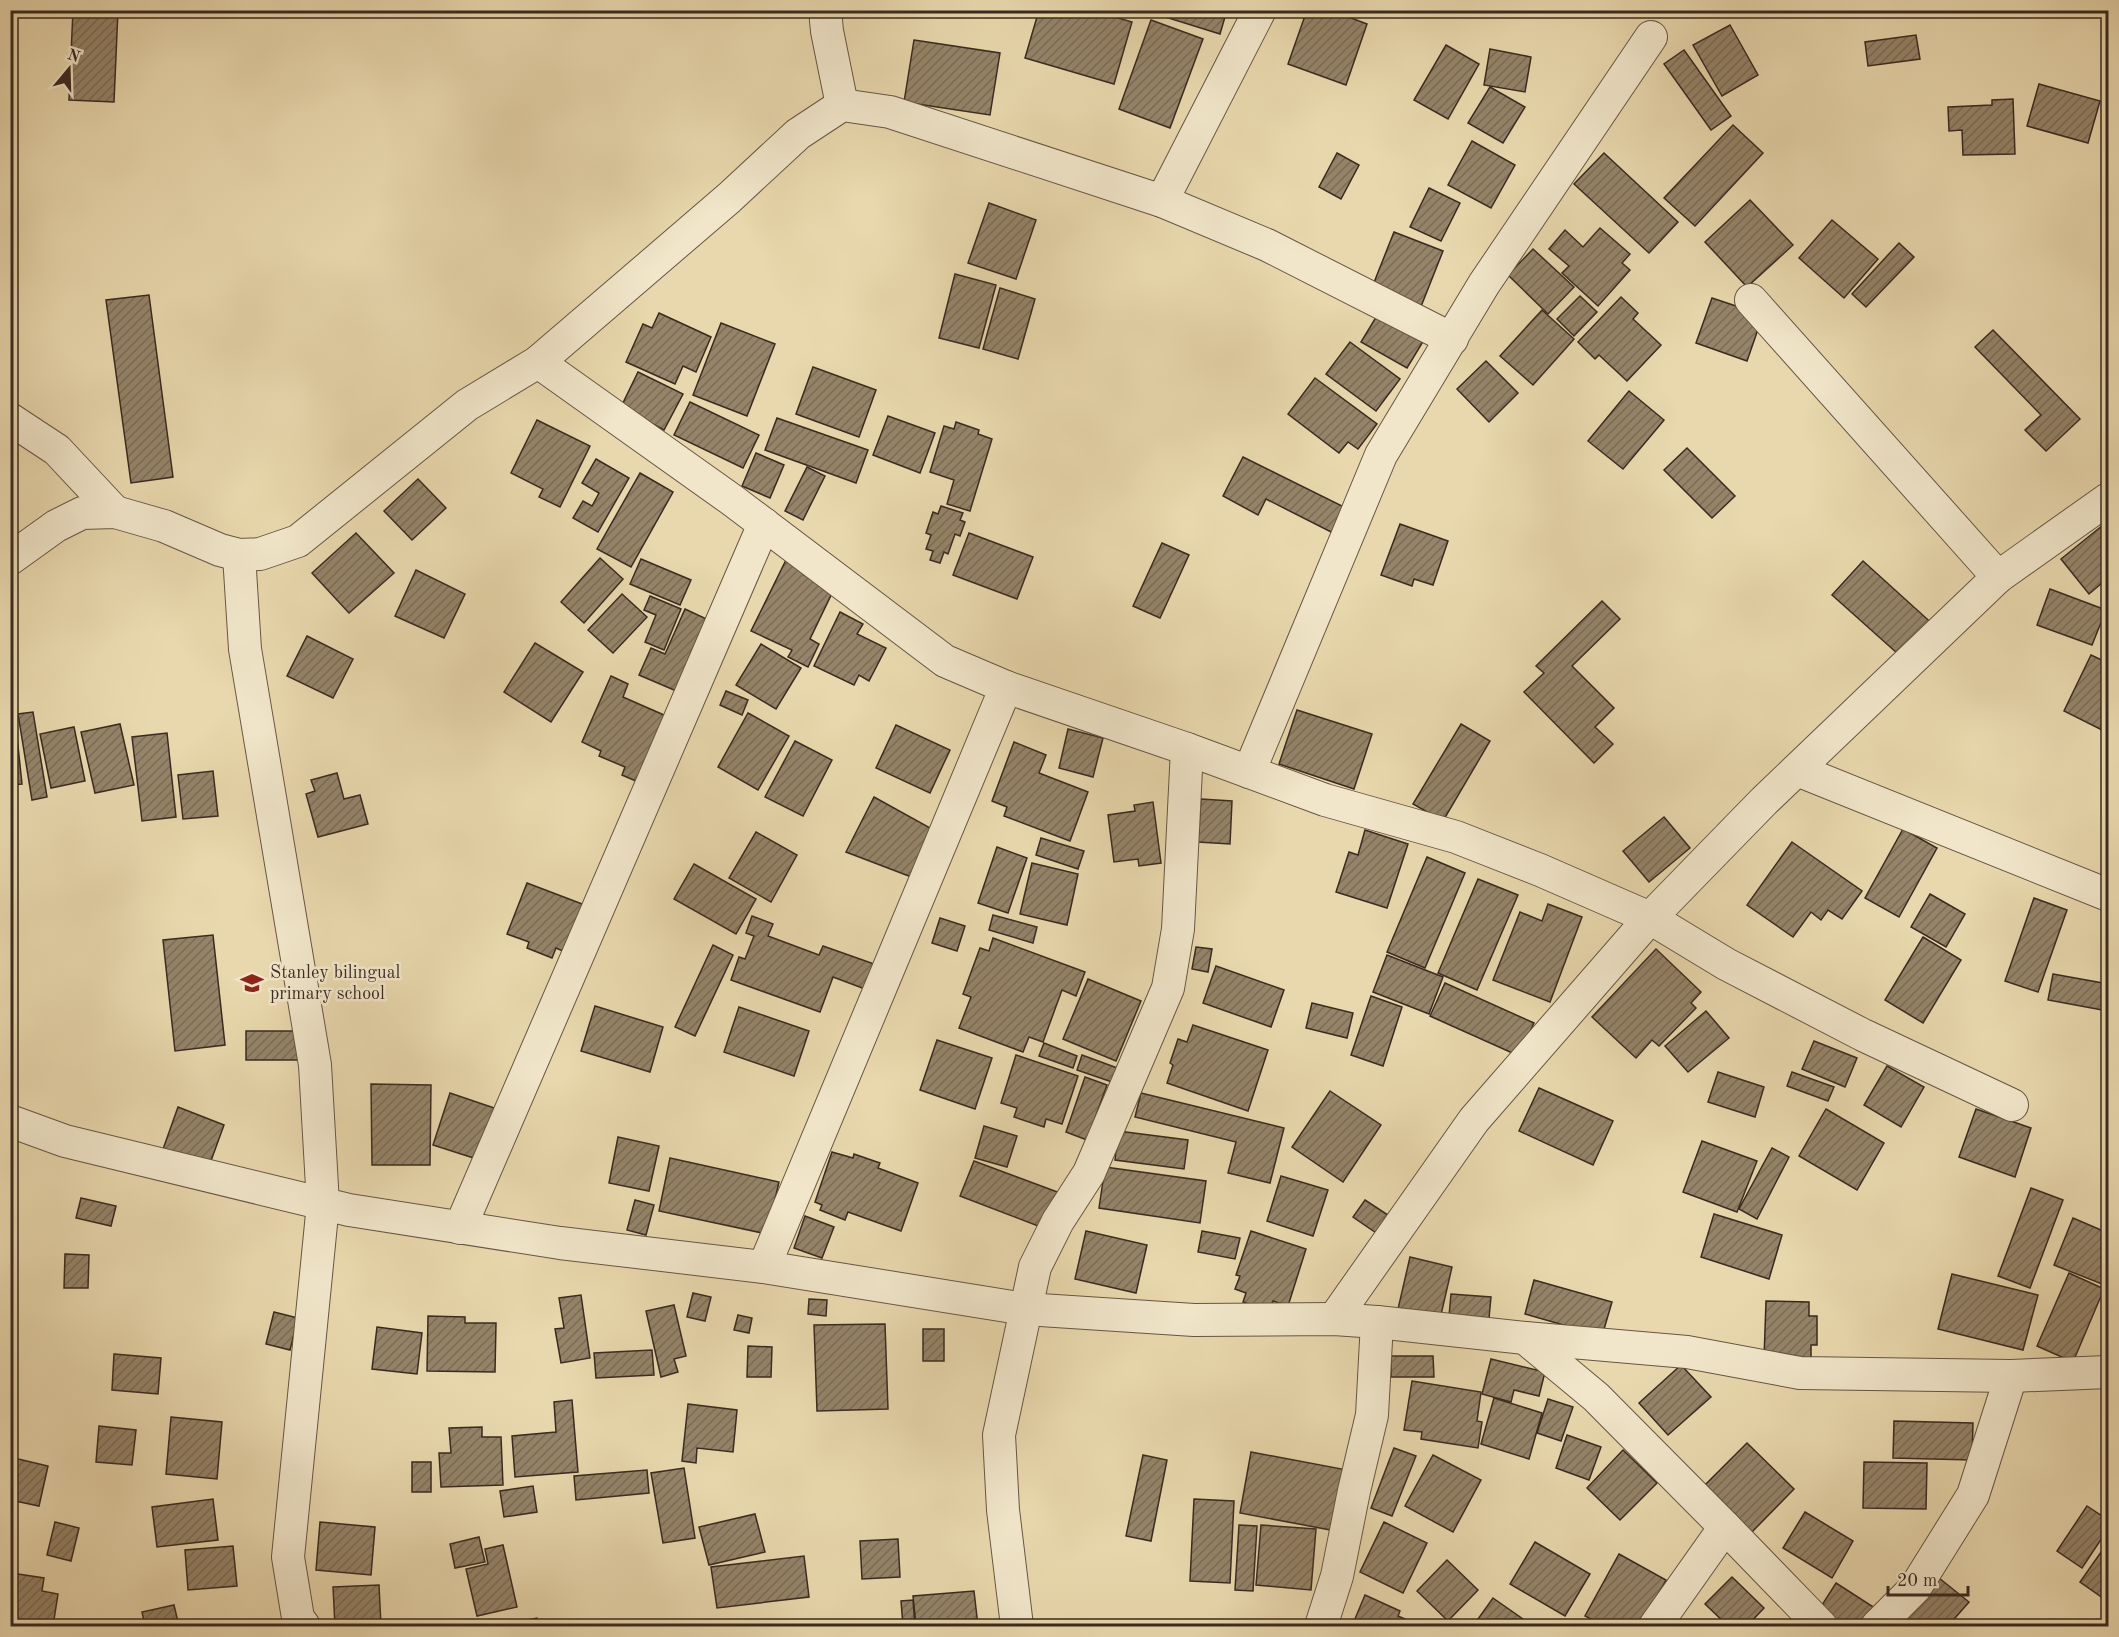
<svg xmlns="http://www.w3.org/2000/svg" width="2119" height="1637" font-family="'Old Standard TT',serif">
<style>
.building{fill:url(#building-hatch);stroke:#3a2a20;stroke-width:1.5}
.lines{fill:none;stroke-linecap:round;stroke-linejoin:round}
.street-casing{stroke:#665643;stroke-width:34}
.street{stroke:#f1e6ca;stroke-width:32}
.labels{text-anchor:middle;dominant-baseline:central;stroke-width:5;stroke-linejoin:round;paint-order:stroke}
.poi-label{font-size:18px;fill:#3a2a20;stroke:#f1e6ca;text-anchor:start}
</style>
<defs>
<pattern id="building-hatch" width="6" height="6" patternUnits="userSpaceOnUse" patternTransform="scale(1.5)"><rect width="6" height="6" fill="#958469"/><path d="M-1 1l2-2M0 6l6-6M5 7l2-2" fill="none" stroke="#7b6c56"/></pattern>
</defs>
<rect width="100%" height="100%" fill="#e9d8ad"/>
<filter id="stains"><feTurbulence type="fractalNoise" baseFrequency=".00333" numOctaves="4"/><feColorMatrix values="0 0 0 0 .2 0 0 0 0 .09 0 0 0 0 .02 0 0 0 .5 -.17"/></filter>
<radialGradient id="worn" r=".72"><stop offset=".6" stop-color="#630" stop-opacity="0"/><stop offset="1" stop-color="#630" stop-opacity=".3"/></radialGradient>
<!-- building -->
<g class="building">
<polygon points="73,10 118,10 114,102 69,100"/>
<polygon points="1039,10 1091,10 1132,22 1114,84 1025,58"/>
<polygon points="1143,10 1227,10 1220,34"/>
<polygon points="1307,10 1330,10 1367,24 1346,85 1288,64"/>
<polygon points="1151,20 1203,39 1170,128 1119,109"/>
<polygon points="1730,25 1758,75 1722,96 1693,45"/>
<polygon points="1916,35 1920,59 1868,66 1865,42"/>
<polygon points="914,40 1000,53 990,115 904,102"/>
<polygon points="1446,45 1479,64 1448,119 1414,100"/>
<polygon points="1490,49 1531,57 1525,92 1484,85"/>
<polygon points="1684,50 1731,116 1711,130 1664,64"/>
<polygon points="2039,84 2100,101 2088,143 2027,126"/>
<polygon points="1490,87 1525,107 1503,143 1468,123"/>
<polygon points="2013,99 2015,154 1963,155 1962,130 1949,131 1948,107 1992,105 1992,100"/>
<polygon points="1733,125 1763,153 1695,226 1664,198"/>
<polygon points="1472,141 1515,165 1491,208 1448,185"/>
<polygon points="1337,153 1359,165 1341,199 1319,187"/>
<polygon points="1604,153 1678,222 1649,253 1574,184"/>
<polygon points="1429,188 1460,203 1441,241 1410,227"/>
<polygon points="1750,200 1793,245 1747,287 1705,242"/>
<polygon points="989,203 1036,220 1016,279 968,263"/>
<polygon points="1832,220 1878,259 1844,298 1799,258"/>
<polygon points="1600,228 1630,254 1622,263 1630,270 1598,306 1562,273 1569,266 1549,249 1565,230 1583,247"/>
<polygon points="1394,232 1443,251 1420,309 1371,290"/>
<polygon points="1899,243 1914,257 1866,307 1852,294"/>
<polygon points="1533,249 1574,287 1548,314 1508,275"/>
<polygon points="955,274 996,285 979,348 939,338"/>
<polygon points="1000,288 1035,299 1018,359 983,349"/>
<polygon points="149,295 173,477 131,483 106,300"/>
<polygon points="1580,296 1597,312 1574,336 1557,319"/>
<polygon points="1621,297 1638,313 1633,319 1661,345 1627,381 1599,355 1595,359 1578,342"/>
<polygon points="1712,298 1763,315 1747,361 1696,343"/>
<polygon points="1381,309 1427,335 1407,368 1361,342"/>
<polygon points="1542,310 1574,339 1533,385 1500,356"/>
<polygon points="659,313 711,337 696,372 683,366 675,384 626,362 643,324 652,328"/>
<polygon points="721,323 775,344 747,416 693,395"/>
<polygon points="1993,330 2080,419 2046,451 2025,430 2041,415 1975,347"/>
<polygon points="1350,342 1400,379 1376,411 1326,374"/>
<polygon points="1486,361 1518,393 1489,422 1457,389"/>
<polygon points="813,367 876,390 859,437 796,414"/>
<polygon points="638,372 683,394 664,430 621,407"/>
<polygon points="1315,378 1377,424 1358,449 1348,442 1339,453 1288,414"/>
<polygon points="1629,391 1664,420 1623,469 1588,441"/>
<polygon points="690,402 759,435 743,468 674,435"/>
<polygon points="888,416 935,433 920,473 873,455"/>
<polygon points="777,418 868,450 856,483 765,450"/>
<polygon points="537,420 590,446 560,507 539,497 543,489 511,473"/>
<polygon points="956,422 979,430 978,434 992,439 970,511 947,504 954,480 930,472 944,426 954,429"/>
<polygon points="1687,448 1735,496 1712,518 1664,470"/>
<polygon points="756,453 784,465 770,498 742,486"/>
<polygon points="1243,457 1352,511 1339,536 1266,499 1258,515 1223,496"/>
<polygon points="596,459 629,478 598,532 573,518 583,501 592,506 599,493 582,483"/>
<polygon points="807,467 825,476 803,520 785,511"/>
<polygon points="640,473 673,492 631,567 597,549"/>
<polygon points="418,479 446,508 412,540 384,511"/>
<polygon points="941,506 963,513 960,520 965,522 960,536 955,534 948,554 944,552 940,563 930,560 933,551 926,549 931,535 926,533 933,512 938,514"/>
<polygon points="2108,521 2108,578 2089,594 2061,559"/>
<polygon points="1400,524 1448,541 1433,585 1414,579 1412,586 1381,575"/>
<polygon points="356,533 394,573 349,613 312,573"/>
<polygon points="969,533 1033,557 1017,599 953,575"/>
<polygon points="1162,543 1189,555 1160,618 1133,606"/>
<polygon points="600,558 623,579 584,623 561,602"/>
<polygon points="787,558 808,567 804,575 834,589 810,639 819,644 808,667 788,657 792,650 751,631"/>
<polygon points="641,559 691,580 680,605 630,584"/>
<polygon points="1863,561 1937,628 1907,662 1832,595"/>
<polygon points="416,570 465,594 444,638 395,616"/>
<polygon points="2050,589 2106,610 2092,645 2037,625"/>
<polygon points="622,594 647,617 613,653 588,630"/>
<polygon points="650,596 681,609 664,650 645,642 656,615 644,610"/>
<polygon points="1602,601 1620,619 1572,666 1614,708 1595,727 1613,744 1594,763 1524,692 1544,673 1536,666"/>
<polygon points="685,609 713,622 681,693 639,675 651,648 665,654"/>
<polygon points="840,612 863,624 857,634 886,648 869,681 859,675 854,685 814,666"/>
<polygon points="307,636 353,659 333,698 287,676"/>
<polygon points="535,643 583,672 551,722 504,692"/>
<polygon points="761,644 801,668 776,709 736,685"/>
<polygon points="2091,655 2108,663 2108,733 2064,711"/>
<polygon points="611,676 628,684 623,697 673,719 645,785 622,775 625,767 599,756 601,751 582,742"/>
<polygon points="726,691 748,700 742,715 720,705"/>
<polygon points="13,699 22,784 10,785 10,700"/>
<polygon points="1297,710 1372,734 1354,789 1279,764"/>
<polygon points="33,712 47,797 32,800 18,714"/>
<polygon points="748,713 789,736 758,790 718,767"/>
<polygon points="120,724 134,785 95,793 81,732"/>
<polygon points="1461,724 1490,741 1443,821 1413,804"/>
<polygon points="896,725 950,750 930,793 876,768"/>
<polygon points="74,727 85,781 51,788 40,734"/>
<polygon points="1068,729 1103,738 1093,777 1059,768"/>
<polygon points="167,733 176,817 142,821 132,737"/>
<polygon points="795,741 832,760 803,816 765,797"/>
<polygon points="1014,742 1046,755 1039,773 1088,792 1070,841 1004,816 1007,807 992,801"/>
<polygon points="213,771 218,816 183,819 178,775"/>
<polygon points="337,773 344,799 360,795 368,824 318,837 306,794 315,791 311,780"/>
<polygon points="874,797 932,829 914,878 846,852"/>
<polygon points="1201,799 1232,801 1230,844 1198,842"/>
<polygon points="1153,802 1161,863 1139,866 1138,859 1114,862 1108,815 1135,811 1134,805"/>
<polygon points="1664,817 1690,848 1649,882 1623,851"/>
<polygon points="1903,829 1937,848 1899,917 1865,898"/>
<polygon points="1365,830 1408,844 1387,908 1336,892 1349,852 1358,855"/>
<polygon points="756,832 797,855 771,902 729,878"/>
<polygon points="1041,838 1084,851 1078,869 1036,855"/>
<polygon points="1792,842 1862,891 1842,919 1828,910 1821,920 1811,912 1793,937 1747,905"/>
<polygon points="997,847 1027,858 1008,913 978,903"/>
<polygon points="1427,857 1465,873 1425,968 1387,952"/>
<polygon points="1032,863 1078,874 1067,925 1020,914"/>
<polygon points="694,864 756,899 736,934 674,899"/>
<polygon points="1478,879 1518,895 1477,990 1438,973"/>
<polygon points="527,883 590,907 572,955 556,948 552,958 527,948 529,942 507,934"/>
<polygon points="1930,894 1965,914 1946,947 1911,927"/>
<polygon points="2034,898 2067,910 2038,992 2005,981"/>
<polygon points="1548,904 1582,917 1550,1002 1493,980 1520,912 1542,921"/>
<polygon points="993,915 1037,927 1033,943 989,930"/>
<polygon points="752,916 773,924 768,936 819,955 823,946 874,964 865,989 833,977 820,1012 731,980 739,957 745,959 754,936 746,933"/>
<polygon points="940,918 965,926 957,951 932,943"/>
<polygon points="213,935 225,1045 175,1051 163,940"/>
<polygon points="1923,937 1961,960 1923,1023 1885,1000"/>
<polygon points="993,938 1085,972 1076,996 1062,990 1043,1042 1029,1037 1023,1052 959,1028 971,997 963,994 980,948 989,951"/>
<polygon points="713,945 733,955 695,1036 675,1027"/>
<polygon points="1196,947 1212,949 1208,972 1192,969"/>
<polygon points="1656,949 1701,992 1691,1003 1696,1008 1659,1046 1652,1040 1636,1058 1592,1017"/>
<polygon points="1387,955 1443,977 1429,1014 1373,992"/>
<polygon points="1216,966 1284,990 1271,1027 1203,1003"/>
<polygon points="2053,974 2108,984 2108,1011 2048,1000"/>
<polygon points="1088,979 1141,1001 1116,1061 1063,1039"/>
<polygon points="1445,983 1534,1023 1519,1056 1430,1016"/>
<polygon points="1371,996 1402,1007 1383,1066 1351,1055"/>
<polygon points="1312,1003 1353,1013 1347,1038 1306,1028"/>
<polygon points="595,1006 663,1027 650,1072 581,1051"/>
<polygon points="739,1007 809,1031 794,1076 724,1052"/>
<polygon points="1706,1011 1729,1038 1688,1072 1665,1046"/>
<polygon points="1193,1025 1268,1050 1248,1111 1167,1083 1173,1065 1170,1063 1178,1039 1187,1042"/>
<rect x="246" y="1031" width="52" height="29"/>
<polygon points="937,1040 992,1058 975,1109 920,1090"/>
<polygon points="1814,1041 1857,1058 1845,1087 1802,1069"/>
<polygon points="1044,1043 1077,1056 1073,1068 1039,1056"/>
<polygon points="1016,1055 1078,1076 1062,1124 1046,1119 1044,1127 1014,1117 1017,1108 1001,1103"/>
<polygon points="1082,1055 1120,1069 1115,1083 1077,1070"/>
<polygon points="1887,1066 1924,1087 1901,1127 1864,1105"/>
<polygon points="1718,1072 1764,1087 1755,1117 1708,1102"/>
<polygon points="1792,1072 1834,1087 1828,1101 1787,1086"/>
<polygon points="1085,1077 1107,1085 1087,1140 1066,1132"/>
<polygon points="371,1084 431,1085 430,1165 372,1165"/>
<polygon points="1539,1088 1613,1121 1593,1165 1519,1131"/>
<polygon points="1330,1091 1381,1125 1343,1182 1292,1147"/>
<polygon points="450,1093 503,1111 486,1162 433,1145"/>
<polygon points="1141,1093 1284,1128 1270,1183 1228,1173 1236,1142 1135,1117"/>
<polygon points="178,1107 224,1125 208,1169 162,1152"/>
<polygon points="1826,1109 1884,1143 1857,1190 1799,1156"/>
<polygon points="1976,1109 2031,1128 2015,1177 1959,1157"/>
<polygon points="984,1126 1017,1136 1007,1167 975,1158"/>
<polygon points="1118,1131 1188,1140 1184,1169 1115,1160"/>
<polygon points="618,1137 659,1146 649,1191 609,1183"/>
<polygon points="1702,1141 1757,1161 1737,1212 1683,1192"/>
<polygon points="1772,1148 1789,1157 1757,1219 1739,1209"/>
<polygon points="832,1152 853,1158 854,1154 880,1163 878,1168 918,1183 901,1231 848,1212 845,1220 820,1210 822,1205 815,1202"/>
<polygon points="670,1158 779,1182 767,1234 659,1211"/>
<polygon points="974,1161 1060,1193 1046,1229 960,1196"/>
<polygon points="1105,1167 1206,1181 1200,1223 1099,1208"/>
<polygon points="1281,1176 1328,1190 1313,1236 1267,1221"/>
<polygon points="2031,1188 2063,1200 2030,1288 1998,1276"/>
<polygon points="81,1198 116,1206 111,1226 76,1218"/>
<polygon points="635,1200 654,1205 646,1235 627,1230"/>
<polygon points="1365,1200 1397,1221 1385,1239 1353,1217"/>
<polygon points="1714,1214 1782,1235 1769,1279 1701,1257"/>
<polygon points="805,1216 834,1227 822,1258 794,1248"/>
<polygon points="2073,1218 2108,1233 2108,1281 2107,1286 2054,1265"/>
<polygon points="1086,1231 1147,1245 1136,1293 1075,1279"/>
<polygon points="1202,1231 1240,1238 1235,1259 1198,1252"/>
<polygon points="1251,1231 1306,1249 1288,1306 1273,1301 1270,1311 1243,1302 1246,1293 1235,1289 1240,1276 1236,1275"/>
<polygon points="65,1254 89,1255 88,1288 64,1288"/>
<polygon points="1410,1257 1452,1267 1440,1319 1398,1309"/>
<polygon points="2069,1273 2104,1289 2073,1362 2037,1346"/>
<polygon points="1952,1274 2038,1295 2023,1350 1938,1329"/>
<polygon points="1534,1280 1612,1302 1602,1336 1525,1314"/>
<polygon points="693,1293 711,1297 705,1321 687,1317"/>
<polygon points="1451,1294 1491,1297 1489,1318 1449,1316"/>
<polygon points="581,1295 590,1358 561,1363 555,1329 564,1328 559,1298"/>
<polygon points="809,1299 827,1300 826,1316 808,1314"/>
<polygon points="1766,1301 1809,1302 1809,1316 1817,1316 1817,1345 1811,1345 1811,1360 1764,1359"/>
<polygon points="674,1305 686,1356 674,1359 678,1372 661,1377 646,1311"/>
<polygon points="274,1312 298,1318 290,1350 266,1344"/>
<polygon points="738,1315 752,1318 749,1333 734,1330"/>
<polygon points="428,1316 465,1317 465,1323 496,1323 495,1372 427,1371"/>
<polygon points="885,1324 888,1409 817,1411 814,1325"/>
<polygon points="377,1327 422,1333 417,1374 372,1369"/>
<rect x="923" y="1329" width="21" height="32"/>
<polygon points="748,1346 772,1347 771,1377 747,1377"/>
<polygon points="652,1350 654,1375 596,1378 594,1353"/>
<polygon points="114,1354 161,1358 158,1394 112,1390"/>
<polygon points="1391,1356 1433,1356 1434,1377 1391,1377"/>
<polygon points="1491,1359 1545,1372 1539,1396 1514,1390 1511,1402 1482,1394"/>
<polygon points="1681,1365 1711,1397 1668,1435 1639,1403"/>
<polygon points="1412,1381 1481,1392 1477,1421 1482,1422 1478,1448 1421,1439 1422,1432 1404,1430"/>
<polygon points="1494,1398 1542,1413 1529,1459 1481,1444"/>
<polygon points="1548,1399 1573,1407 1561,1441 1537,1433"/>
<polygon points="572,1400 578,1472 515,1477 512,1436 556,1432 554,1402"/>
<polygon points="688,1404 737,1410 733,1452 697,1448 696,1463 682,1461"/>
<polygon points="171,1417 222,1422 217,1479 166,1474"/>
<polygon points="1894,1421 1973,1423 1972,1460 1893,1458"/>
<polygon points="99,1426 136,1430 132,1465 96,1462"/>
<polygon points="482,1427 482,1437 501,1437 503,1485 441,1487 439,1453 451,1453 449,1428"/>
<polygon points="1567,1435 1601,1447 1589,1480 1556,1468"/>
<polygon points="1747,1443 1794,1489 1751,1533 1703,1487"/>
<polygon points="1394,1448 1416,1456 1392,1516 1371,1508"/>
<polygon points="1623,1450 1657,1483 1620,1520 1587,1488"/>
<polygon points="1251,1452 1347,1470 1336,1531 1240,1513"/>
<polygon points="1143,1455 1167,1460 1151,1541 1126,1536"/>
<polygon points="1433,1455 1481,1480 1453,1532 1405,1506"/>
<polygon points="14,1458 48,1466 39,1506 10,1500 10,1473"/>
<rect x="412" y="1462" width="19" height="30"/>
<polygon points="1864,1462 1927,1463 1926,1509 1863,1508"/>
<polygon points="684,1468 695,1538 663,1543 651,1473"/>
<polygon points="647,1470 649,1493 576,1500 574,1476"/>
<polygon points="533,1486 537,1512 504,1517 500,1491"/>
<polygon points="213,1499 218,1540 157,1547 152,1507"/>
<polygon points="1194,1499 1234,1501 1230,1583 1190,1581"/>
<polygon points="2087,1506 2108,1520 2108,1529 2082,1568 2057,1551"/>
<polygon points="1805,1512 1853,1541 1832,1578 1783,1548"/>
<polygon points="755,1514 765,1552 709,1565 699,1527"/>
<polygon points="55,1522 79,1528 71,1561 47,1555"/>
<polygon points="320,1522 375,1527 371,1575 316,1570"/>
<polygon points="1384,1522 1427,1543 1403,1593 1360,1572"/>
<polygon points="1239,1525 1257,1526 1253,1591 1235,1590"/>
<polygon points="1261,1525 1316,1529 1311,1590 1256,1585"/>
<polygon points="479,1537 485,1562 455,1568 450,1544"/>
<polygon points="898,1539 900,1577 862,1579 860,1541"/>
<polygon points="1535,1542 1590,1574 1565,1616 1510,1584"/>
<polygon points="503,1545 517,1607 477,1616 466,1569 488,1564 485,1549"/>
<polygon points="2106,1545 2108,1547 2108,1609 2104,1605 2107,1601 2080,1582"/>
<polygon points="233,1546 237,1586 188,1590 185,1550"/>
<polygon points="1619,1554 1666,1580 1641,1626 1604,1626 1585,1616"/>
<polygon points="804,1556 809,1597 717,1608 711,1567"/>
<polygon points="1447,1560 1478,1590 1448,1621 1417,1591"/>
<polygon points="18,1574 44,1578 42,1591 58,1594 53,1626 10,1624"/>
<polygon points="1732,1577 1764,1608 1747,1626 1728,1626 1705,1604"/>
<polygon points="1939,1578 1969,1602 1948,1626 1898,1626"/>
<polygon points="1836,1583 1878,1610 1868,1626 1831,1626 1815,1616"/>
<polygon points="379,1585 381,1626 335,1626 333,1587"/>
<polygon points="974,1591 978,1626 916,1626 913,1596"/>
<polygon points="1365,1595 1400,1611 1398,1616 1421,1626 1352,1626"/>
<polygon points="1493,1598 1533,1626 1473,1626"/>
<polygon points="913,1600 915,1626 903,1626 901,1601"/>
<polygon points="174,1605 179,1626 145,1626 142,1612"/>
<polygon points="537,1618 539,1626 500,1626 500,1625"/>
<polygon points="761,1621 762,1626 731,1626"/>
<polygon points="1698,1621 1708,1626 1695,1626"/>
</g>
<g class="lines">
<!-- street casing -->
<g class="street-casing">
<g id="street">
<polyline points="842,105 890,112 1162,201 1267,245 1452,339"/>
<polyline points="1162,201 1260,10"/>
<polyline points="1751,300 1998,577"/>
<polyline points="538,362 729,198 798,134 842,105 827,31 825,10"/>
<polyline points="10,419 57,450 115,512"/>
<polyline points="239,555 245,649 315,1065 323,1204 288,1557 298,1618 304,1626"/>
<polyline points="10,559 56,526 82,513 115,512 164,526 220,550 239,555 260,554 298,541 467,405 538,362 732,500 945,661 1006,687 1187,749 1325,800 1456,837 1540,870 1650,918 1726,964 1863,1035 2012,1105"/>
<polyline points="1797,770 2108,895"/>
<polyline points="1249,772 1381,455 1484,284 1651,37"/>
<polyline points="10,1121 65,1141 349,1210 560,1243 764,1267 1025,1309 1194,1320 1334,1319 1377,1322 1525,1338 1687,1352 1800,1373 2011,1376 2108,1372"/>
<polyline points="460,1228 764,524"/>
<polyline points="764,1267 1006,687"/>
<polyline points="1334,1319 1474,1120 1650,918 1764,801 1998,577 2108,499"/>
<polyline points="1525,1338 1596,1397 1725,1527 1821,1626"/>
<polyline points="1017,1626 1003,1510 999,1435 1035,1267 1058,1221 1089,1173 1168,988 1178,929 1187,749"/>
<polyline points="1321,1626 1337,1576 1354,1491 1372,1415 1377,1322"/>
<polyline points="1655,1626 1725,1527"/>
<polyline points="1877,1626 1915,1588 1973,1495 2011,1376"/>
</g>
</g>
<!-- street -->
<use href="#street" class="street"/>
</g>
<!-- icons -->
<defs>
<g id="school-bare" transform="scale(1.8)"><path d="M0-5L7-2L0 1L-7-2ZM-4 1L0 2.5L4 1V4Q0 6-4 4Z" fill="#8f2418" stroke="#f1e6ca" stroke-width="2.5" paint-order="stroke"/></g>
</defs>
<g fill-rule="evenodd">
<use href="#school-bare" x="252" y="983"/>
</g>
<g class="labels">
<!-- poi labels -->
<g class="poi-label">
<text x="270" y="973">Stanley bilingual<tspan x="270" dy="21">primary school</tspan></text>
</g>
</g>
<!-- margin -->
<rect width="2119" height="1637" fill="none" stroke="#e9d8ad" stroke-width="36"/>
<rect x="12" y="12" width="2095" height="1613" fill="none" stroke="#3a2a20" stroke-width="3"/>
<rect x="18" y="18" width="2083" height="1601" fill="none" stroke="#3a2a20" stroke-width="1.5"/>
<!-- north arrow -->
<g transform="translate(69 69) rotate(19)" stroke="#f1e6ca" stroke-width="4.5" paint-order="stroke">
<path d="M0-4.5L10 22L0 15L-10 22Z" fill="#3a2a20"/>
<text y="-9" font-size="16" font-weight="bold" text-anchor="middle" fill="#3a2a20">N</text>
</g>
<!-- scale -->
<path d="M1888 1586v9h80v-9" fill="none" stroke="#3a2a20" stroke-width="3"/>
<text x="1897" y="1586" font-size="18" fill="#3a2a20" stroke="#f1e6ca" stroke-width="4.5" paint-order="stroke">20 m</text>
<rect width="100%" height="100%" filter="url(#stains)"/>
<rect width="100%" height="100%" fill="url(#worn)"/>
</svg>
